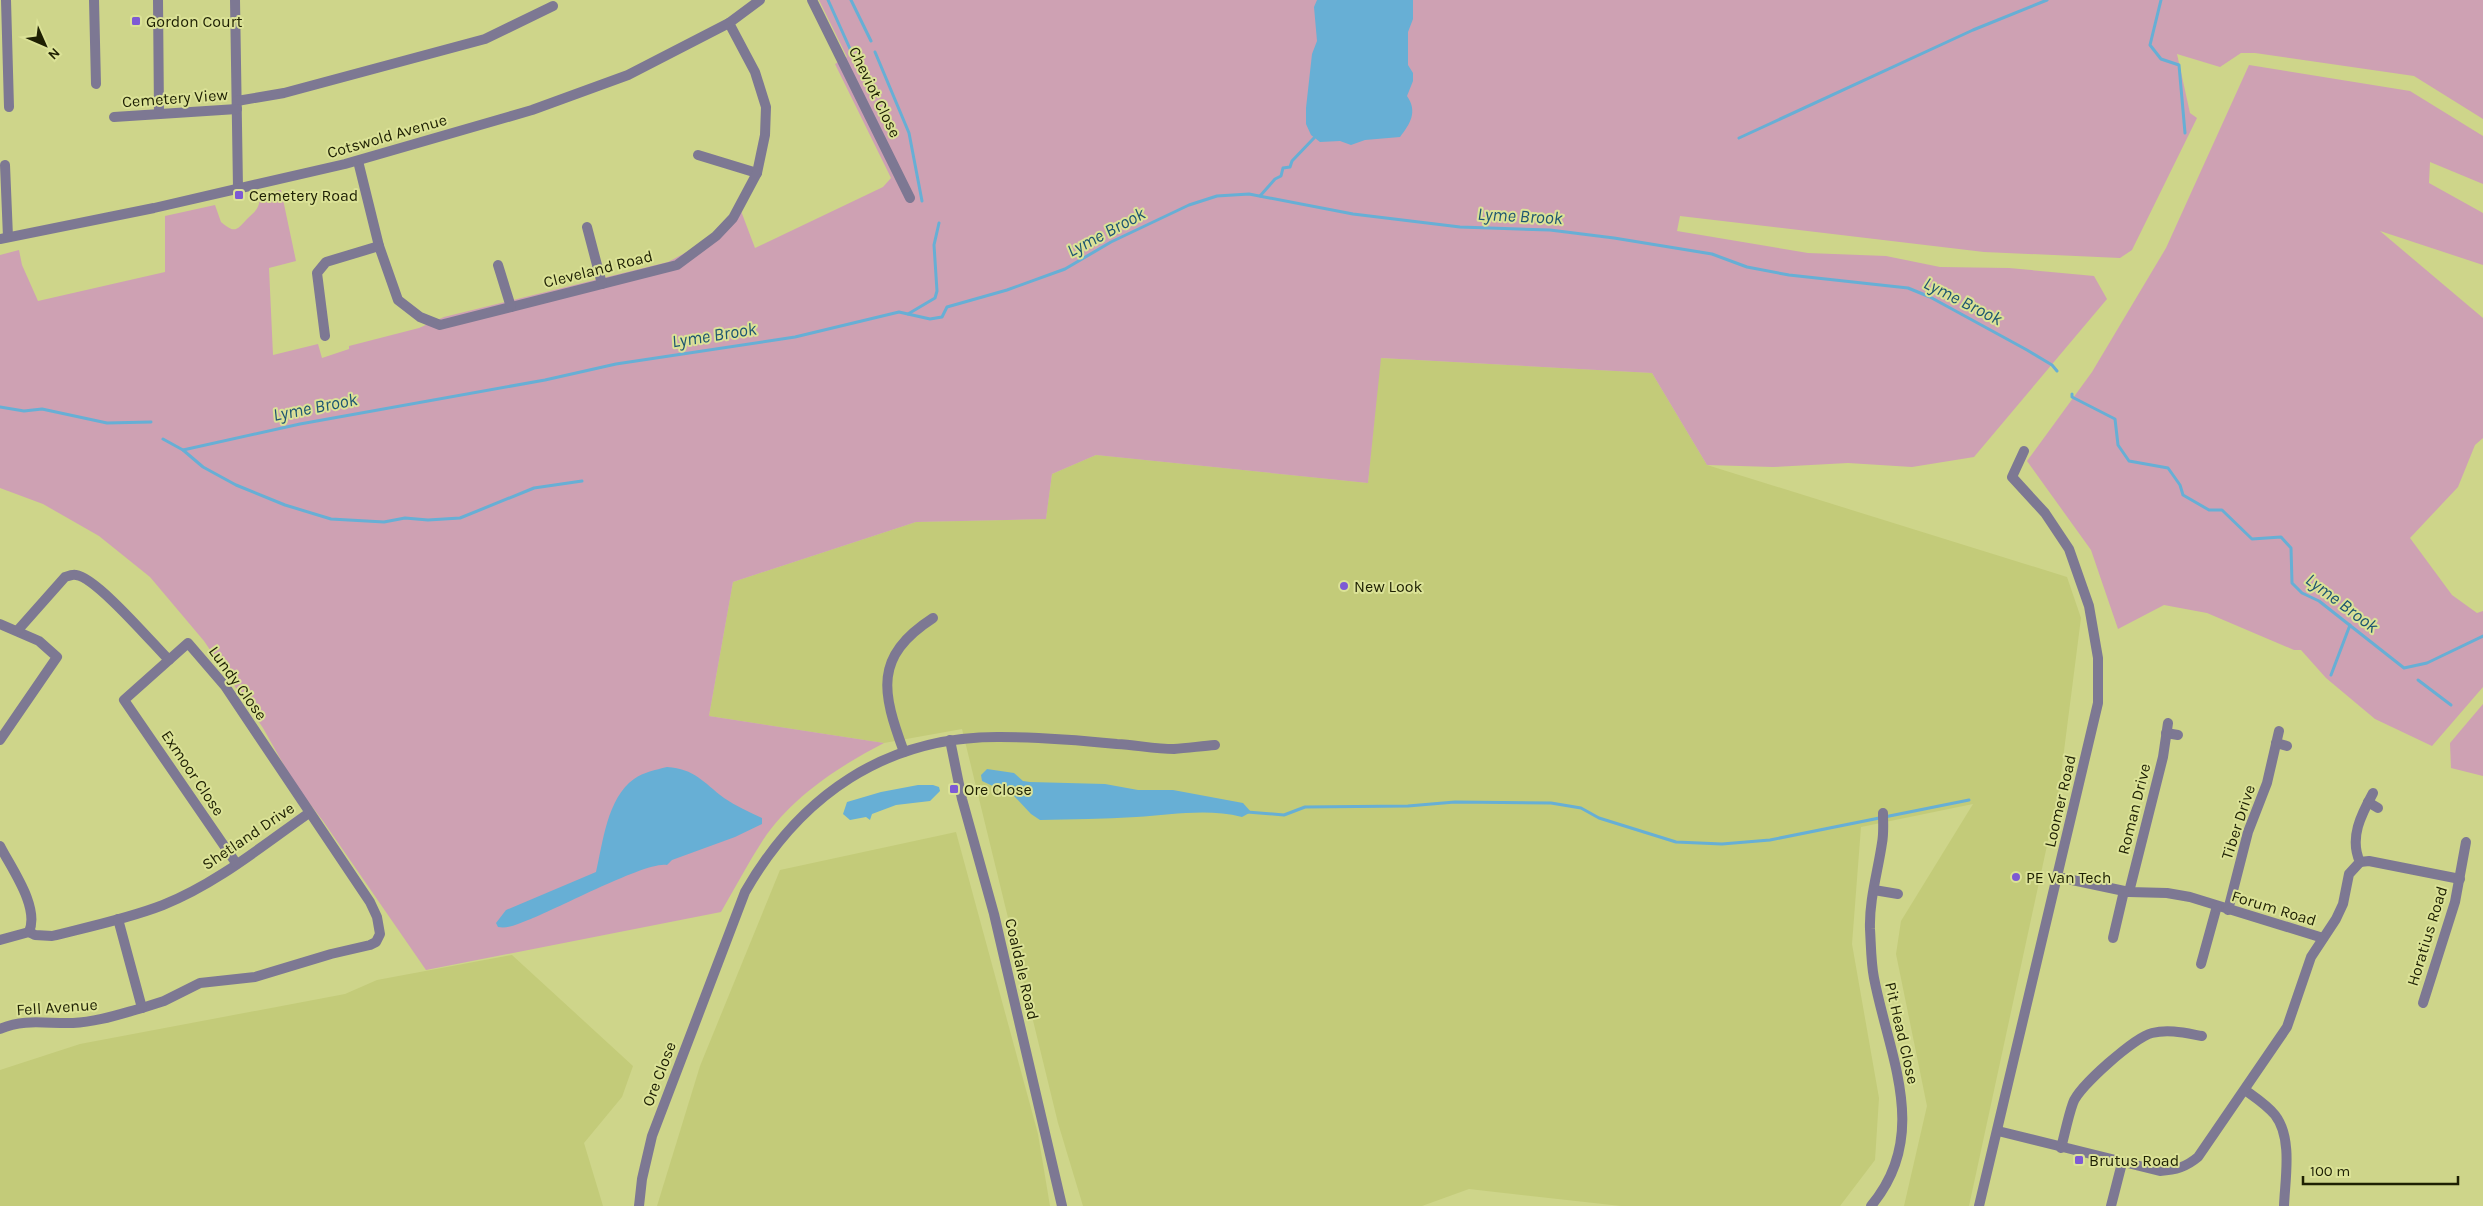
<svg xmlns="http://www.w3.org/2000/svg" width="2483" height="1206" font-family="Karla,sans-serif">
<style>
.built{fill:#c3cb79}
.green{fill:#cea1b3}
.water{fill:#67afd5}
.lines{fill:none;stroke-linecap:round;stroke-linejoin:round}
.stream{stroke:#67afd5;stroke-width:3}
.minor{stroke:#7d7893;stroke-width:10}
.tertiary{stroke:#7d7893;stroke-width:10}
.poi-dot{fill:#7d5ad4;stroke:#dbe297;stroke-width:2}
.labels{text-anchor:middle;dominant-baseline:central;stroke-width:4;stroke-linejoin:round;paint-order:stroke}
.poi-label{font-size:16px;fill:#1e2003;stroke:#dbe297;text-anchor:start}
.street-label{font-size:16px;fill:#1e2003;stroke:#dbe297}
.water-label{font-size:18px;font-style:italic;fill:#1e5671;stroke:#dbe297}
</style>
<rect width="100%" height="100%" fill="#ced58a"/>
<!-- built -->
<g class="built">
<polygon points="1380,358 1652,373 1707,465 2067,577 2081,618 2059,790 1969,1206 1904,1206 1927,1106 1896,954 1901,921 1973,804 1861,827 1852,944 1879,1098 1875,1160 1840,1206 1621,1206 1469,1189 1422,1206 1083,1206 1058,1123 962,729 884,743 709,716 733,582 916,522 1046,519 1052,474 1096,455 1368,483"/>
<polygon points="956,832 1038,1134 1050,1206 657,1206 700,1066 780,870"/>
<polygon points="512,955 633,1066 622,1097 584,1143 603,1206 0,1206 0,1070 80,1044 345,994 377,980"/>
</g>
<!-- green -->
<g class="green">
<path d="M819,0H2483V119L2414,76L2255,53H2241L2220,67L2177,54L2190,113L2197,118L2132,250L2120,258L1984,252L1680,216L1677,231L1808,253L1886,256L1940,267L2009,268L2094,276L2107,299L1974,457L1912,467L1848,463L1773,467L1707,465L1652,373L1381,358L1368,483L1096,455L1052,474L1046,519L916,522L733,582L709,716L884,743C839,766 792,797 763,840C748,863 735,888 721,912L426,970L323,821L294,783L263,728L204,641L150,577L99,536L43,504L0,488V255L19,250L22,265L38,301L165,272V216L215,205L221,222C235,234 237,230 247,219C255,211 260,209 260,195L281,190L296,261L269,268L273,355L318,344L322,358L349,349V346L419,328L444,317L668,262L700,245L741,211L755,248L883,187L891,178L835,64L847,57Z"/>
<polygon points="2249,65 2410,91 2483,136 2483,184 2430,162 2429,183 2483,213 2483,265 2380,231 2483,318 2483,438 2475,445 2458,487 2410,538 2452,595 2477,613 2483,611 2483,687 2432,746 2375,719 2326,678 2301,650 2294,650 2207,613 2164,605 2118,629 2091,550 2027,461 2092,372 2166,248"/>
<polygon points="2483,704 2483,776 2451,768 2450,743"/>
</g>
<!-- water -->
<g class="water">
<path d="M1317,0H1413V19L1408,32V65L1413,73V81L1407,96C1418,112 1410,124 1400,137L1365,140L1351,145L1340,141L1320,142L1311,135L1306,124V108L1312,54L1317,41L1314,7Z"/>
<path d="M667,767C695,769 703,782 724,798C736,806 749,812 762,818V824L735,837L672,860L667,865C648,860 553,911 528,920C518,924 508,929 498,927L496,923L506,910L596,872C603,843 607,798 634,779C644,772 655,770 667,767Z"/>
<path d="M987,769L1014,773L1023,781L1030,782L1105,784L1138,790H1173L1243,803L1251,812L1242,817C1207,808 1171,815 1136,817C1104,819 1072,819 1040,820L1031,814L1014,796L982,781L981,775Z"/>
<polygon points="918,785 933,785 939,787 940,791 930,801 896,805 872,814 870,820 866,817 850,820 843,814 847,802 881,792"/>
</g>
<g class="lines">
<!-- stream -->
<g class="stream">
<polyline points="828,0 851,51"/>
<polyline points="851,0 871,41"/>
<polyline points="2161,0 2150,45 2161,59 2179,65 2185,133"/>
<polyline points="875,52 909,133 922,201"/>
<polyline points="1739,138 1973,30 2047,0"/>
<polyline points="1260,196 1275,179 1281,176 1283,168 1290,167 1292,161 1314,138"/>
<polyline points="908,314 935,298 937,291 934,245 939,223"/>
<polyline points="2072,394 2072,397 2115,419 2118,445 2129,461 2168,468 2180,485 2183,495 2209,510 2222,510 2252,539 2281,537 2291,548 2292,583 2302,593 2319,601 2404,668 2427,663 2483,636"/>
<polyline points="0,407 24,411 42,409 107,423 151,422"/>
<polyline points="163,439 183,450 300,424 545,380 616,364 795,337 899,312 930,319 942,317 947,307 1007,290 1065,269 1111,242 1189,205 1217,196 1249,194 1353,214 1460,227 1550,230 1614,238 1712,254 1747,267 1789,275 1908,288 1930,297 2027,350 2052,365 2057,371"/>
<polyline points="183,450 203,467 236,485 285,505 331,519 384,522 405,518 428,520 460,518 534,488 582,481"/>
<polyline points="2331,675 2350,625"/>
<polyline points="2418,680 2451,705"/>
<polyline points="1247,812 1284,815 1305,807 1408,806 1455,802 1551,803 1581,808 1599,818 1676,842 1722,844 1770,840 1969,800"/>
</g>
<!-- minor -->
<g class="minor">
<polyline points="6,0 9,107"/>
<polyline points="94,0 96,84"/>
<polyline points="158,0 159,114"/>
<polyline points="235,0 238,188"/>
<polyline points="812,0 910,198"/>
<polyline points="237,101 284,93 485,39 553,6"/>
<polyline points="114,117 237,109"/>
<polyline points="698,155 757,173"/>
<polyline points="358,161 379,246 398,300 420,317 440,325 677,265 716,236 733,218 757,173 765,135 766,107 755,72 729,23"/>
<polyline points="5,165 8,237"/>
<polyline points="587,227 602,284"/>
<polyline points="0,239 154,208 345,164 532,110 628,75 729,23 760,0"/>
<polyline points="498,265 511,307"/>
<polyline points="325,336 317,273 326,262 379,246"/>
<polyline points="0,624 39,641 57,657 0,740"/>
<path d="M18,630L65,577C68,576 73,574 76,575C96,577 153,644 169,660"/>
<polyline points="2166,733 2178,735"/>
<polyline points="950,740 962,799 994,914 1062,1206"/>
<polyline points="2276,743 2287,746"/>
<path d="M904,752C882,692 873,657 933,618"/>
<polyline points="2368,802 2378,808"/>
<path d="M0,846C11,868 40,907 29,932"/>
<polyline points="2360,862 2369,861 2460,879"/>
<polyline points="2058,877 2129,892 2167,893 2190,897 2323,938"/>
<polyline points="1874,890 1898,894"/>
<polyline points="2129,892 2163,757 2168,723"/>
<polyline points="2228,910 2248,832 2267,783 2279,731"/>
<path d="M29,932L35,935L52,936C88,927 127,919 163,905C216,884 262,846 309,813"/>
<polyline points="2113,938 2124,891"/>
<polyline points="0,940 29,932"/>
<polyline points="2201,964 2217,906"/>
<polyline points="2423,1003 2455,902 2466,842"/>
<polyline points="142,1008 164,1001 200,983 255,977 331,954 370,945 376,942 380,934 377,917 370,902 225,686 188,643 124,700 236,863"/>
<path d="M0,1029C24,1018 48,1024 73,1023C97,1022 120,1014 142,1008L118,919"/>
<path d="M2245,1090C2256,1098 2267,1105 2275,1115C2293,1138 2285,1179 2284,1206"/>
<path d="M1998,1131L2160,1171C2176,1170 2186,1167 2198,1157L2287,1027L2311,957L2336,919L2343,904L2349,874L2360,862C2349,838 2361,815 2373,793"/>
<path d="M2061,1148C2065,1133 2068,1117 2073,1103C2079,1086 2135,1037 2152,1033C2169,1029 2185,1033 2202,1036"/>
<path d="M639,1206L642,1179L652,1136L745,892C800,796 885,736 1000,737C1039,737 1078,740 1117,744C1136,745 1155,749 1174,749C1188,748 1202,746 1215,745"/>
<path d="M1871,1206C1931,1135 1889,1056 1874,978C1871,963 1871,945 1870,929C1869,900 1878,871 1882,843C1884,833 1883,822 1883,813"/>
<polyline points="2111,1206 2122,1163"/>
</g>
<!-- tertiary -->
<polyline class="tertiary" points="1979,1206 2098,703 2098,658 2089,606 2069,549 2045,513 2012,477 2024,451"/>
</g>
<!-- markers -->
<g class="poi-dot">
<rect x="131" y="16" width="10" height="10" rx="2.5"/>
<rect x="234" y="190" width="10" height="10" rx="2.5"/>
<circle cx="1344" cy="586" r="5"/>
<rect x="949" y="784" width="10" height="10" rx="2.5"/>
<circle cx="2016" cy="877" r="5"/>
<rect x="2074" y="1155" width="10" height="10" rx="2.5"/>
</g>
<g class="labels">
<!-- poi labels -->
<g class="poi-label">
<text x="146" y="21">Gordon Court</text>
<text x="249" y="195">Cemetery Road</text>
<text x="1354" y="586">New Look</text>
<text x="964" y="789">Ore Close</text>
<text x="2026" y="877">PE Van Tech</text>
<text x="2089" y="1160">Brutus Road</text>
</g>
<!-- street labels -->
<g class="street-label">
<text transform="translate(875 92) rotate(64)">Cheviot Close</text>
<text transform="translate(175 98) rotate(-4)">Cemetery View</text>
<text transform="translate(387 136) rotate(-16)">Cotswold Avenue</text>
<text transform="translate(598 269) rotate(-14)">Cleveland Road</text>
<text transform="translate(238 683) rotate(54)">Lundy Close</text>
<text transform="translate(193 773) rotate(56)">Exmoor Close</text>
<text transform="translate(2060 801) rotate(-77)">Loomer Road</text>
<text transform="translate(2134 809) rotate(-76)">Roman Drive</text>
<text transform="translate(2238 822) rotate(-72)">Tiber Drive</text>
<text transform="translate(248 836) rotate(-34)">Shetland Drive</text>
<text transform="translate(2274 908) rotate(17)">Forum Road</text>
<text transform="translate(2427 936) rotate(-73)">Horatius Road</text>
<text transform="translate(1022 969) rotate(77)">Coaldale Road</text>
<text transform="translate(57 1007) rotate(-4)">Fell Avenue</text>
<text transform="translate(1902 1033) rotate(77)">Pit Head Close</text>
<text transform="translate(659 1074) rotate(-69)">Ore Close</text>
</g>
<!-- water labels -->
<g class="water-label">
<text transform="translate(1520 216) rotate(3)">Lyme Brook</text>
<text transform="translate(1106 232) rotate(-28)">Lyme Brook</text>
<text transform="translate(1963 301) rotate(27)">Lyme Brook</text>
<text transform="translate(714 335) rotate(-9)">Lyme Brook</text>
<text transform="translate(315 407) rotate(-11)">Lyme Brook</text>
<text transform="translate(2342 603) rotate(37)">Lyme Brook</text>
</g>
</g>
<!-- north arrow -->
<g transform="translate(45 45) rotate(135)" stroke="#dbe297" stroke-width="4" paint-order="stroke">
<path d="M0-4L9 19L0 12L-9 19Z" fill="#1e2003"/>
<text y="-8" font-size="14" font-weight="bold" text-anchor="middle" fill="#1e2003">N</text>
</g>
<!-- scale -->
<path d="M2303 1176v8h155v-8" fill="none" stroke="#1e2003" stroke-width="2.5"/>
<text x="2310" y="1176" font-size="15" fill="#1e2003" stroke="#dbe297" stroke-width="4" paint-order="stroke">100 m</text>
</svg>
